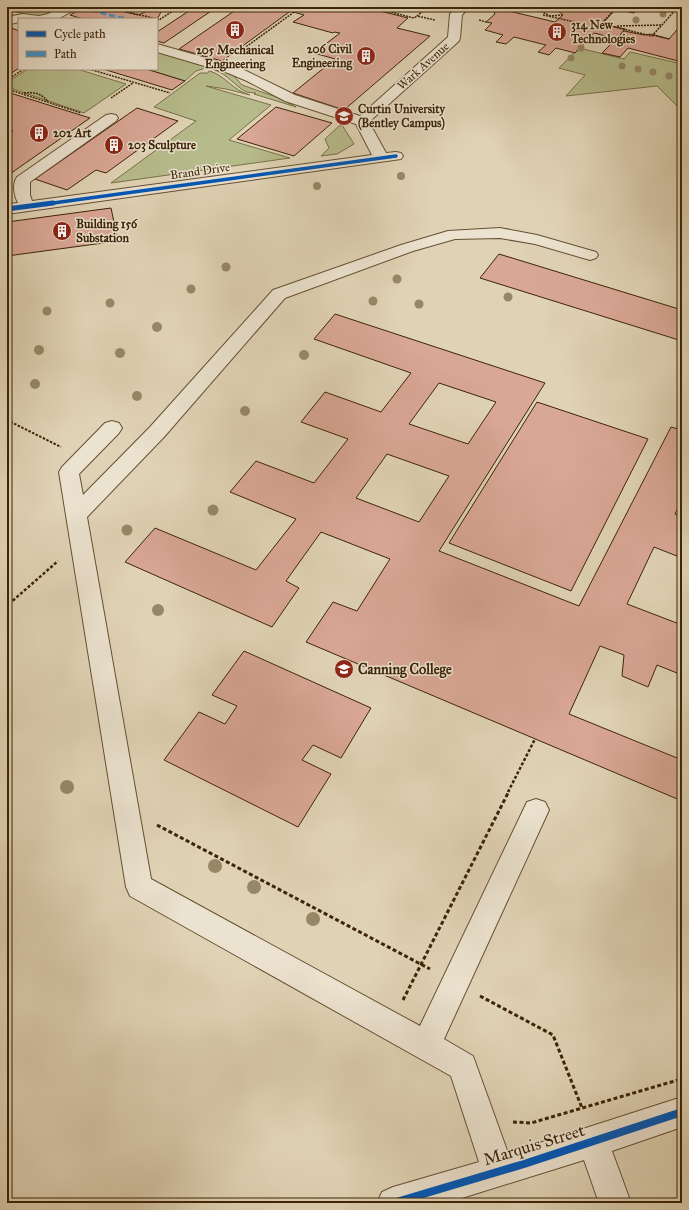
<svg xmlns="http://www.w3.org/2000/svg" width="689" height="1210" font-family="'IM FELL Great Primer',serif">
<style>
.green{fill:#b6bb8b;stroke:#797048}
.building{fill:#d9a795;stroke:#3c2406;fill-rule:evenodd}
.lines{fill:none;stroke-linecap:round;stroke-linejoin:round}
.minor-casing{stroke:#655032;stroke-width:2}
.path-far3{stroke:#3c2406;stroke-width:1.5;stroke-dasharray:2 1;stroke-linecap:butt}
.path-far2{stroke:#3c2406;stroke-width:2;stroke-dasharray:2.5 1.5;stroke-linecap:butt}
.path-far1{stroke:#3c2406;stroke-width:2.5;stroke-dasharray:3 2;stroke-linecap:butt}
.path{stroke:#3c2406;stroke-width:3;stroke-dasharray:4 2.5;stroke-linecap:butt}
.minor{fill:#ebe2cf;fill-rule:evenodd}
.quiet{stroke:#3f95d1;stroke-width:3;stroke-dasharray:6 3;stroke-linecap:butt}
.cycleway-far2-casing{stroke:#ebe2cf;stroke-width:5}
.cycleway-far1-casing{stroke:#ebe2cf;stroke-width:7}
.cycleway-casing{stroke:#ebe2cf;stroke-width:10}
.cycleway-far2{stroke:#0057b8;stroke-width:3.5}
.cycleway-far1{stroke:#0057b8;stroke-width:5}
.cycleway{stroke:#0057b8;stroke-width:8}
.tree{fill:#968867}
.labels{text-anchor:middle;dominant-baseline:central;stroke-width:3;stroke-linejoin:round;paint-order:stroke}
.far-poi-label{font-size:12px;font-weight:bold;fill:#3c2406;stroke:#ebe2cf;text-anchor:start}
.far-street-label{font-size:12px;fill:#3c2406;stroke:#ebe2cf}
.poi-label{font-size:14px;font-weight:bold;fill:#3c2406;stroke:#ebe2cf;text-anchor:start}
.near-street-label{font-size:17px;fill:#3c2406;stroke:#ebe2cf}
</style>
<rect width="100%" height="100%" fill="#e0d3b5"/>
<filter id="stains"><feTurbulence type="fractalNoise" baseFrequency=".005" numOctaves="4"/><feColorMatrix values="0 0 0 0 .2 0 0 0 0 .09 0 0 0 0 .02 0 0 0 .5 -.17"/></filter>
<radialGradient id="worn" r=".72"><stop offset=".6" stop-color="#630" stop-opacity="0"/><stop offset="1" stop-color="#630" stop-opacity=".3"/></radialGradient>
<!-- green -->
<g class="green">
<path d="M11,7H62C41,19 36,17 13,11Z"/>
<polygon points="579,48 624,59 630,52 682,64 682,111 657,86 566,96 585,75 559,68"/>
<polygon points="157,52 209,67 196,71 185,81 146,69 157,69"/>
<polygon points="28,69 77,69 126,84 84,113 7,87 7,82"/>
<path d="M217,69L232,74L242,85L279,98L296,107L254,94L256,93L246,92C234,85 228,75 215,70Z"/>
<path d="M210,71C227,77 232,90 250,95L226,89L206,86L271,105L229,140L290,158L111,183L196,121L154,107L200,73H208V72Z"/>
<polygon points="342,125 354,144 337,154 321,156 329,148 325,139 339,126"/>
</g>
<!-- building -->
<g class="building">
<polygon points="84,7 104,7 138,15 155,8 161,12 157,19 83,19 70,15"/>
<polygon points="195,7 217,7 164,43 157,41 157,32"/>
<polygon points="240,7 296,7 222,61 179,49"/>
<polygon points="296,7 364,7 408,18 397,28 430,36 344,110 293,93 335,59 314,53 340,33 334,32 333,33 293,22 304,15 290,11"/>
<polygon points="492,7 555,22 563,15 553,7 639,8 634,13 616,9 602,24 625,29 617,39 594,33 575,53 556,48 549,55 538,52 546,45 514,37 506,44 496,42 503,35 485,30 492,23 486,22 495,14"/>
<polygon points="682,24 682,62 628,48 620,57 602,53 624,31 644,35 651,34 669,39"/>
<polygon points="7,26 19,31 19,68 7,76"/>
<polygon points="103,69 146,69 185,81 172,90"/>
<polygon points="7,92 90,118 7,176 7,135 13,131 7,129"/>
<polygon points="276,107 332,123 294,156 237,139"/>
<polygon points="137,108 178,121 106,173 96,170 67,190 35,179"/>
<polygon points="111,208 118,241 7,256 7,222"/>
<polygon points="499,254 682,310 682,341 480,278"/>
<path d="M335,314L545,383L439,551L579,606L671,427L682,430V500L675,514L682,517V558L654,547L627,604L682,625V675L657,665L648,687L622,676L624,655L600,646L569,714L682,760V801L306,642L333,602L357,611L390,559L321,532L286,581L299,588L272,627L125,562L155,528L256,570L296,519L230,492L256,461L314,483L348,439L301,422L325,392L381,412L411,373L314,339ZM439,383L496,402L468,444L409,424ZM387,454L449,476L419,522L356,498Z"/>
<polygon points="537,402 648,439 571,591 449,543"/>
<polygon points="244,651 371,708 341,758 313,745 302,760 331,774 298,827 164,760 199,712 225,724 237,706 212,695"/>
</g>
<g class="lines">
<!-- minor casing -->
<g class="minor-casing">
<g id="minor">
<polygon points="61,7 76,7 74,10 58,19 19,19 19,22 7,25 7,17 23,14 39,16 48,14"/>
<path d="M456,7H469L462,15L460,38L459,41L369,122L386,153L396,152L401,153L403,156L401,159L7,214V204L18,203C14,195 12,184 17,177L106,115L111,114L116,115L118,118L116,121L30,182V195L32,201L372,155L356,124L285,101L247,81L228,73L157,52V44L238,67L295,95L360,116L448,37L450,14Z"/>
<polygon points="500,228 537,235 596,252 598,255 596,258 590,260 535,244 500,238 455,239 413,251 285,298 164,437 87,517 151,879 420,1026 527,802 536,799 545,802 549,810 444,1039 473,1056 508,1153 682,1097 682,1127 612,1151 631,1203 599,1203 584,1160 446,1203 377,1203 382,1192 393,1187 479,1162 451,1076 130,896 126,887 59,472 62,467 105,423 112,421 119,423 122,428 119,433 79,474 83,495 150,427 273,290 401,245 448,231"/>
</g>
</g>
<!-- path-far3 -->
<g class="path-far3">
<polyline points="107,7 157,19"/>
<polyline points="371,7 414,18 417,16"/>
<polyline points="512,7 516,11 528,7"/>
<polyline points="533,7 550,16"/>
<polyline points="423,11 417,16 435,20"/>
<polyline points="543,15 575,22"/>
<polyline points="549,16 563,15"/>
<polyline points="157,19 159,20 179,7"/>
<polyline points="479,20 486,22"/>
<polyline points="602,23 617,7"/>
<polyline points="602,24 652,36 678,7"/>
<polyline points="617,26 662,25"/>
<polyline points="653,35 669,39"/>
<polyline points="239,52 294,12"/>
<polyline points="89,69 170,93"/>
<polyline points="7,80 24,69"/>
<polyline points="7,89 81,113"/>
<path d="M24,93C34,92 42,93 48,102"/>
<polyline points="111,98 133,83"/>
</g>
<!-- path-far2 -->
<polyline class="path-far2" points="7,420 61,447"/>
<!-- path-far1 -->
<g class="path-far1">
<polyline points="9,604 58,561"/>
<polyline points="508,792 535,739"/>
</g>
<!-- path -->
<g class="path">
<polyline points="157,825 430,969"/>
<polyline points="480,996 553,1035 582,1108"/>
<polyline points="403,1000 509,791"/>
<polyline points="513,1122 531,1123 678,1080 682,1074"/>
</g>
<!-- minor -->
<use href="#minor" class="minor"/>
<!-- quiet -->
<polyline class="quiet" points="83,8 121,18 126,15"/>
<!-- cycleway-far2 casing -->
<g class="cycleway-far2-casing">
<polyline id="cycleway-far2" points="46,204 396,156"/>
</g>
<!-- cycleway-far1 casing -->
<g class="cycleway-far1-casing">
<polyline id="cycleway-far1" points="7,209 53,203"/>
</g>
<!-- cycleway casing -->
<g class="cycleway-casing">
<polyline id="cycleway" points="393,1203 524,1164 682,1112"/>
</g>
<!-- cycleway-far2 -->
<use href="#cycleway-far2" class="cycleway-far2"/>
<!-- cycleway-far1 -->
<use href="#cycleway-far1" class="cycleway-far1"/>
<!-- cycleway -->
<use href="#cycleway" class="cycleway"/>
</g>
<!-- trees -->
<g class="tree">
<circle cx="663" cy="14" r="3.5"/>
<circle cx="636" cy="20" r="3.5"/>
<circle cx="593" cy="39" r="3.5"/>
<circle cx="581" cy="48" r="3.5"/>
<circle cx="571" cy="58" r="3.5"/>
<circle cx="622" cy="66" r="3.5"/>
<circle cx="638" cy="69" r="3.5"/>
<circle cx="653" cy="72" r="3.5"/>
<circle cx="669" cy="76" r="3.5"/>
<circle cx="401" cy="176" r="4"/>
<circle cx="317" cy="186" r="4"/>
<circle cx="226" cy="267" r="4.5"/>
<circle cx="397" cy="279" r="4.5"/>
<circle cx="191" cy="289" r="4.5"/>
<circle cx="508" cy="297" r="4.5"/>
<circle cx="373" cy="301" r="4.5"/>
<circle cx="110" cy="303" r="4.5"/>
<circle cx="419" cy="304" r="4.5"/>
<circle cx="47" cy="311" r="4.5"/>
<circle cx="157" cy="327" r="5"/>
<circle cx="39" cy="350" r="5"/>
<circle cx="120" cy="353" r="5"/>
<circle cx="304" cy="355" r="5"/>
<circle cx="35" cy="384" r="5"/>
<circle cx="137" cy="396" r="5"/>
<circle cx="245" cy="411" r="5"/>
<circle cx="213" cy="510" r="5.5"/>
<circle cx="127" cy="530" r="5.5"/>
<circle cx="158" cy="610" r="6"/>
<circle cx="67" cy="787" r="7"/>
<circle cx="215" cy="866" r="7"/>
<circle cx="254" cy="887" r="7"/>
<circle cx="313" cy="919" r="7"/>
</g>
<!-- icons -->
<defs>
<g id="building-disc" transform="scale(1)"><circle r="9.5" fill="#8f2418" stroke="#ebe2cf"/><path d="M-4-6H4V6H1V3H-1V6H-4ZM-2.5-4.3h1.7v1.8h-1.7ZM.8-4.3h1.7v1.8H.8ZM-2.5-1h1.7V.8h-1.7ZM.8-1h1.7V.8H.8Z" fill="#fff"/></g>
<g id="university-disc" transform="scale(1)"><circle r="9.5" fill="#8f2418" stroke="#ebe2cf"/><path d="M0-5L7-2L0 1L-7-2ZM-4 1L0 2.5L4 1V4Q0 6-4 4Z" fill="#fff"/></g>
</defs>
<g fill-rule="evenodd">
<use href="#building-disc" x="235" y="30"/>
<use href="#building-disc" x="557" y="32"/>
<use href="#building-disc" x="366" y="56"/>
<use href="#university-disc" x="344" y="116"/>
<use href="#building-disc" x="39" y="133"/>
<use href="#building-disc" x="114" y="145"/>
<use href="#building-disc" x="62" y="231"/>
<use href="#university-disc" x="344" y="669"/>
</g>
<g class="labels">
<!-- far-poi labels -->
<g class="far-poi-label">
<text x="571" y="25">314 New<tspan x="571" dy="14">Technologies</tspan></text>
<text x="352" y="49" text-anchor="end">206 Civil<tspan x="352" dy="14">Engineering</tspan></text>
<text x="235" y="50" text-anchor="middle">205 Mechanical<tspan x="235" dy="14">Engineering</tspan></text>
<text x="358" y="109">Curtin University<tspan x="358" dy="14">(Bentley Campus)</tspan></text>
<text x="53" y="133">202 Art</text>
<text x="128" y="145">203 Sculpture</text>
<text x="76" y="224">Building 156<tspan x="76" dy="14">Substation</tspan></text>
</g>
<!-- far-street labels -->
<g class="far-street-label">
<text transform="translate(423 66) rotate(-42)">Wark Avenue</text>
<text transform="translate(200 171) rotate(-8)">Brand Drive</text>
</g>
<!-- poi labels -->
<g class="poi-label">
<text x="358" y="669">Canning College</text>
</g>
<!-- near-street labels -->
<g class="near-street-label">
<text transform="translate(534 1145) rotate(-17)">Marquis Street</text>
</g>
</g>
<!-- margin -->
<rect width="689" height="1210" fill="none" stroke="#e0d3b5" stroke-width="24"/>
<rect x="8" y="8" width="673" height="1194" fill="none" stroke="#3c2406" stroke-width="2"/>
<rect x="12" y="12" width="665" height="1186" fill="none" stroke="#3c2406"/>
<!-- legend -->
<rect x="18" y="18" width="140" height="52" fill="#ebe2cf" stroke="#a5967f"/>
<rect x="26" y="31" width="20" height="6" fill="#0057b8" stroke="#a5967f"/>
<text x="54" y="38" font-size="12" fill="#3c2406">Cycle path</text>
<rect x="26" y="51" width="20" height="6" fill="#3f95d1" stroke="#a5967f"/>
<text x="54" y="58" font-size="12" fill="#3c2406">Path</text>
<rect width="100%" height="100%" filter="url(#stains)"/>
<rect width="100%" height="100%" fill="url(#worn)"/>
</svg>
